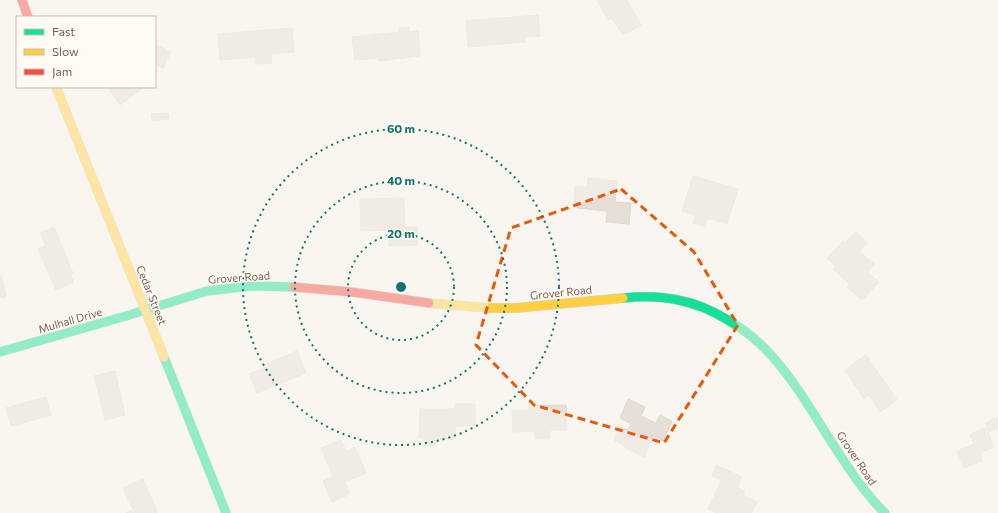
<svg xmlns="http://www.w3.org/2000/svg" width="998" height="513" font-family="Commissioner,sans-serif">
<style>
.building{fill:#e6ded7;stroke:#e2d8d2}
.lines{fill:none;stroke-linecap:round;stroke-linejoin:round}
.fast-casing{stroke:#d9d2cb;stroke-width:10}
.slow-casing{stroke:#d9d2cb;stroke-width:10}
.jam-casing{stroke:#d9d2cb;stroke-width:10}
.fast{stroke:#16e098;stroke-width:9}
.slow{stroke:#ffcf43;stroke-width:9}
.jam{stroke:#f24e42;stroke-width:9}
.marked{fill:none;stroke:#e8590c;stroke-width:3;stroke-dasharray:8 5;stroke-linejoin:round}
.ring{fill:none;stroke:#0f766e;stroke-width:2;stroke-dasharray:2 4}
.labels{text-anchor:middle;dominant-baseline:central;stroke-width:3;stroke-linejoin:round;paint-order:stroke}
.street-label{font-size:11px;fill:#7a5c4d;stroke:#fffaf3}
.centre{fill:#0f766e;stroke:#fffaf3;stroke-width:2}
.ring-label{font-size:12px;text-anchor:middle;font-weight:bold;fill:#0f766e;stroke:#fffaf3;stroke-width:3;stroke-linejoin:round;paint-order:stroke}
</style>
<rect width="100%" height="100%" fill="#f9f5f0"/>
<!-- building -->
<g class="building">
<polygon points="597,0 627,0 641,25 623,35 612,18 608,20"/>
<polygon points="538,15 540,36 525,37 525,42 468,47 466,21"/>
<polygon points="409,27 409,32 418,31 420,56 378,61 378,58 355,60 352,37 399,32 399,28"/>
<polygon points="292,28 294,52 271,54 272,63 256,64 256,57 220,60 218,34"/>
<polygon points="155,44 171,52 163,68 155,64"/>
<polygon points="108,87 143,87 139,91 120,105"/>
<polygon points="168,113 169,119 152,121 151,114"/>
<polygon points="693,176 738,189 727,224 707,218 704,226 693,223 696,215 682,211"/>
<polygon points="588,178 617,181 615,202 631,203 629,224 606,222 607,211 577,208 577,204 574,203 575,186 587,187"/>
<polygon points="404,198 405,227 417,227 417,245 389,246 389,230 361,231 360,199"/>
<polygon points="54,227 73,273 70,274 73,282 56,290 38,249 46,246 40,233"/>
<polygon points="856,231 866,241 866,245 859,251 874,264 867,272 879,282 862,300 847,287 850,284 833,269 836,266 827,258 843,241 845,243"/>
<polygon points="0,277 2,277 6,297 0,298"/>
<polygon points="297,351 306,373 257,393 249,374 264,368 263,365"/>
<polygon points="866,355 897,400 880,412 869,395 864,399 845,370"/>
<polygon points="115,371 125,415 105,420 94,376"/>
<polygon points="46,397 51,415 11,426 6,408"/>
<polygon points="628,399 645,407 641,416 656,423 660,415 672,421 663,441 653,436 644,457 624,447 624,445 614,440 620,427 628,430 631,424 620,418"/>
<polygon points="455,404 475,404 475,426 455,426 455,439 436,439 436,446 424,446 424,438 419,438 420,409 455,409"/>
<polygon points="566,405 567,430 550,430 550,439 535,439 534,431 513,432 512,411 529,410 529,406"/>
<polygon points="998,417 998,428 988,432 994,447 980,453 982,461 964,468 957,451 974,444 970,434 987,427 985,423"/>
<polygon points="341,440 346,451 355,447 366,473 345,482 350,494 332,502 323,481 333,476 321,448"/>
<polygon points="716,465 742,477 737,487 745,491 743,495 757,502 751,513 716,513 708,509 722,480 712,476"/>
<polygon points="143,479 158,513 126,513 133,510 123,488"/>
</g>
<g class="lines">
<!-- fast casing -->
<g class="fast-casing">
<g id="fast">
<path d="M623,298C641,296 660,296 678,300C711,306 749,330 771,355C799,386 819,424 842,458C855,478 868,497 885,513"/>
<polyline points="0,352 126,316 207,291 250,286 294,287"/>
<polyline points="164,357 226,513"/>
</g>
</g>
<!-- slow casing -->
<g class="slow-casing">
<g id="slow">
<polyline points="56,87 164,357"/>
<polyline points="429,303 489,308 516,308 623,298"/>
</g>
</g>
<!-- jam casing -->
<g class="jam-casing">
<g id="jam">
<polyline points="22,0 28,17"/>
<polyline points="294,287 352,292 429,303"/>
</g>
</g>
<!-- fast -->
<use href="#fast" class="fast"/>
<!-- slow -->
<use href="#slow" class="slow"/>
<!-- jam -->
<use href="#jam" class="jam"/>
</g>
<!-- marked area -->
<path d="M0 0H998V513H0ZM621,189L694,252L738,325L664,443L534,405L476,345L511,228Z" fill="#f9f5f0" fill-opacity=".55" fill-rule="evenodd"/>
<path class="marked" d="M621,189L694,252L738,325L664,443L534,405L476,345L511,228Z"/>
<!-- distance rings -->
<g class="ring">
<circle cx="401" cy="287" r="53"/>
<circle cx="401" cy="287" r="106"/>
<circle cx="401" cy="287" r="158"/>
</g>
<g class="labels">
<!-- street labels -->
<g class="street-label">
<text transform="translate(239 277) rotate(-4)">Grover Road</text>
<text transform="translate(561 292) rotate(-6)">Grover Road</text>
<text transform="translate(152 295) rotate(68)">Cedar Street</text>
<text transform="translate(70 320) rotate(-16)">Mulhall Drive</text>
<text transform="translate(857 458) rotate(56)">Grover Road</text>
</g>
</g>
<circle cx="401" cy="287" r="6" class="centre"/>
<g class="ring-label">
<text x="401" y="133">60 m</text>
<text x="401" y="185">40 m</text>
<text x="401" y="238">20 m</text>
</g>
<!-- legend -->
<rect x="16" y="16" width="140" height="72" fill="#fffaf3" stroke="#cabbb1"/>
<rect x="24" y="29" width="20" height="6" fill="#16e098" stroke="#cabbb1"/>
<text x="52" y="36" font-size="12" fill="#7a5c4d">Fast</text>
<rect x="24" y="49" width="20" height="6" fill="#ffcf43" stroke="#cabbb1"/>
<text x="52" y="56" font-size="12" fill="#7a5c4d">Slow</text>
<rect x="24" y="69" width="20" height="6" fill="#f24e42" stroke="#cabbb1"/>
<text x="52" y="76" font-size="12" fill="#7a5c4d">Jam</text>
</svg>
